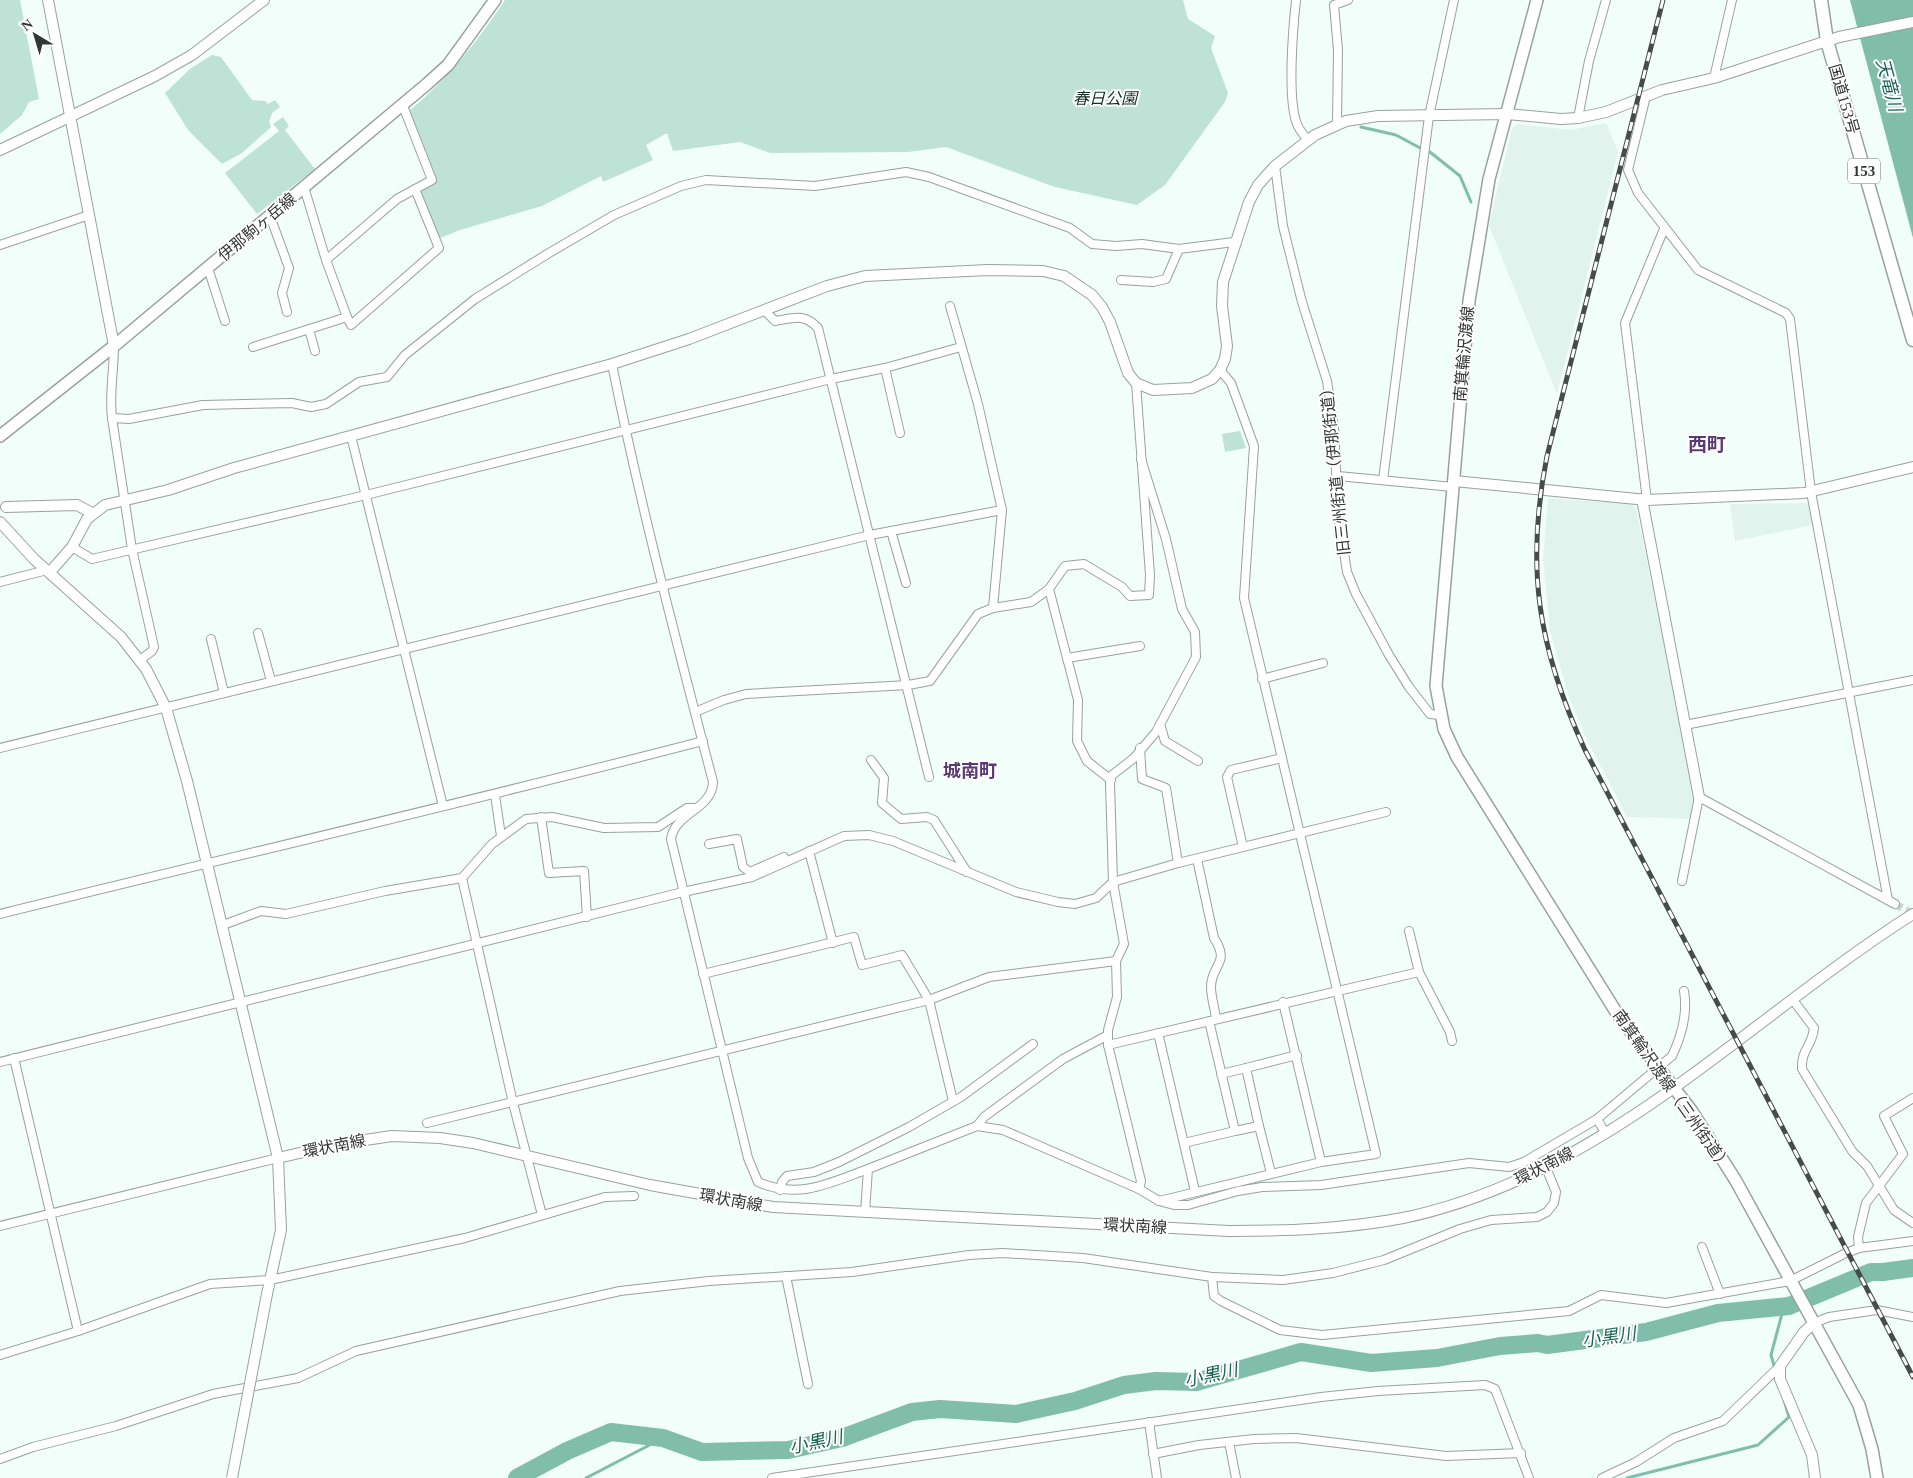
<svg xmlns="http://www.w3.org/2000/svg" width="1913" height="1478" font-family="'Times New Roman','Noto Sans JP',serif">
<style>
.built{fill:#e0f4ed}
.green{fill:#bee3d6}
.water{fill:#80beaa}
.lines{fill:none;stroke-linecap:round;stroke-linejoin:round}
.stream{stroke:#80beaa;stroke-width:3}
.river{stroke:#80beaa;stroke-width:18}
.minor-tunnel{stroke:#ccd6d3;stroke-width:8;stroke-dasharray:8 4;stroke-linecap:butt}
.minor-casing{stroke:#97a29e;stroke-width:10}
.tertiary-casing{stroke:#97a29e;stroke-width:12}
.secondary-casing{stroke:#97a29e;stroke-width:14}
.trunk-casing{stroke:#97a29e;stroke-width:15}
.minor{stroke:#fff;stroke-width:8}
.tertiary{stroke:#fff;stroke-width:10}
.secondary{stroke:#fff;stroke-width:11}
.trunk{stroke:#fff;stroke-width:12}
.rail-casing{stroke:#464c49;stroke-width:5}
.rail{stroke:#fff;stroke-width:3;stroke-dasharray:9;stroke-linecap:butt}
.tertiary-bridge-casing{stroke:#97a29e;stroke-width:12;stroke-linecap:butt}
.tertiary-bridge{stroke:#fff;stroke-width:10}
.labels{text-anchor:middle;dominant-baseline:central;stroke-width:4;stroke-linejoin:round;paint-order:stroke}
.shield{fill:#fff;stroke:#707372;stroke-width:1}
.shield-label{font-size:15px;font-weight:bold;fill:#323735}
.park-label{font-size:16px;font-style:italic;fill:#113027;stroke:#fff}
.street-label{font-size:16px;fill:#323735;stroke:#fff}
.water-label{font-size:18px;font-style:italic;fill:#176552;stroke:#fff}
.neighbourhood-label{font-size:18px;font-weight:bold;fill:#5b3973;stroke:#fff}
.quarter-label{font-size:19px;font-weight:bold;fill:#5b3973;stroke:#fff}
</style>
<rect width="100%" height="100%" fill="#f2fefa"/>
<!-- built -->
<g class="built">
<polygon points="1606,123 1618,152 1557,394 1489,226 1491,216 1512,128 1518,124 1571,130"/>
<polygon points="1548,498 1631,504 1636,508 1696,799 1691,819 1627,817 1587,740 1568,694 1550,631 1543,559"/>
<polygon points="1809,503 1814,525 1735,541 1730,504"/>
</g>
<!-- green -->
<g class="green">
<polygon points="0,0 20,0 39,99 29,102 22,115 0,134"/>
<path d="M505,0H1183L1188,19L1215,36L1211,48L1228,93L1225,102L1165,185L1137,205L1055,187L946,147L908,152L770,153L740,142L673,151L667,133L646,145L653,160L603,182L601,176L542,206L460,230L438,239L418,191L435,182L408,112C447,80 477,42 505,0Z"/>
<polygon points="212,55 221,57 252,100 265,101 268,104 275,100 280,107 273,112 269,121 271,127 242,153 222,164 188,130 165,93 190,69"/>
<polygon points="283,117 289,126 285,130 315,169 257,214 225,173 279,131 273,124"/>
<polygon points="1240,431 1246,448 1225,452 1222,434"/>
</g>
<!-- water -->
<polygon class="water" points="1850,0 1913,0 1913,238"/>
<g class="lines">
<!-- stream -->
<g class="stream">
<polyline points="1361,127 1396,135 1422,149"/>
<polyline points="1430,152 1460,176 1471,202"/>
<polyline points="1775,1369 1771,1355 1784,1306"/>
<polyline points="586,1478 663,1438"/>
<polyline points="1627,1478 1758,1445 1789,1417 1784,1400"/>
</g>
<!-- river -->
<polyline class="river" points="517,1478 567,1451 611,1432 663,1438 702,1452 788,1450 842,1438 912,1412 940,1409 1016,1414 1075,1401 1124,1385 1156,1381 1196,1382 1301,1352 1371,1363 1437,1358 1500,1346 1538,1343 1547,1345 1646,1332 1718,1313 1789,1306 1871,1272 1883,1272 1913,1268"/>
<!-- minor-tunnel -->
<polyline class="minor-tunnel" points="1895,904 1913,914"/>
<!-- minor casing -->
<g class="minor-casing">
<g id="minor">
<path d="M1296,0C1293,28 1287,99 1297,124C1299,130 1304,135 1308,140"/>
<polyline points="1714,78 1732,0"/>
<polyline points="1646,96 1628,170 1638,193 1698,270 1786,313 1790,319 1811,492 1888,900"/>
<polyline points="1578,118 1589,61 1606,0"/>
<polyline points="1337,124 1338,50 1334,5 1348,0"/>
<polyline points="1275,166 1283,226 1302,302 1327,381 1334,427 1338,514 1347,572 1356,594 1389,655 1409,687 1430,714 1440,715"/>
<polyline points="270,216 289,268 282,293 287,312"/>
<polyline points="0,245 89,215"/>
<polyline points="326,260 397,199 432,180 403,106"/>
<polyline points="208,268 225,321"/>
<polyline points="1121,280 1153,282 1166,279 1179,249"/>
<polyline points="950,306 978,404 1002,510 993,608"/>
<path d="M765,311L775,321C794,318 804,313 818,328L929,777"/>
<polyline points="347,317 351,325 439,248 415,189"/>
<polyline points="309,329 315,351"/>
<path d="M114,346C114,371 109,394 112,418L132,549L154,647L152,651L140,660"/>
<polyline points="253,347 347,317 326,260 304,187"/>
<path d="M612,364C640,505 677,643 713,782C712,810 675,812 671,839L748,1158L758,1182C798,1200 830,1183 868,1169"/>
<polyline points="885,368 900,433"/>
<polyline points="112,418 129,419 203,405 292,403 311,407 326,404 359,382 387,377 405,355 475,299 549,253 614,215 681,186 706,180 815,186 906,172 929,177 1070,228 1092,244 1116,246 1142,244 1179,249 1234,242"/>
<polyline points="351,436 443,806"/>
<polyline points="1338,476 1453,487"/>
<polyline points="1383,480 1429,116 1454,0"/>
<polyline points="1647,500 1625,323 1664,229"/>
<polyline points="891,531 906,583"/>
<polyline points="72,547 92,559 366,495 831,379 885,368 961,347"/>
<polyline points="0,582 47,570"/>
<polyline points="1049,589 1078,700 1077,741 1087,761 1111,780"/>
<polyline points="258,633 271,681"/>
<polyline points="211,639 224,693"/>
<polyline points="1067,658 1140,646"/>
<polyline points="1262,679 1323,663"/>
<polyline points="695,712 724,700 746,694 908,685 930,681 978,614 993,608 1031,602 1049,589 1065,566 1084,564 1122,587 1130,596 1149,595 1150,575 1136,383"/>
<polyline points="1160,724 1165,741 1198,761"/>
<polyline points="1685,725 1913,680"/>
<polyline points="0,748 870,535 1002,510"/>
<polyline points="1140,748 1142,779 1166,788 1178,863"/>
<polyline points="871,760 884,778 882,803 901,819 927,817 934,820 967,872"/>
<polyline points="495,795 501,836"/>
<polyline points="541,817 549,873 584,871 587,917"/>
<polyline points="709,844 737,839 743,867 750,872 784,857"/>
<polyline points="1243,847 1227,777 1231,770 1282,758"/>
<polyline points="809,851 833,943"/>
<path d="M1197,859L1214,938C1231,964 1211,964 1211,987C1211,997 1215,1009 1216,1019"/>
<polyline points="462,878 513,1103 542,1215"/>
<polyline points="1682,881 1699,797 1895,904"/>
<path d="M0,914C234,856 469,802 703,741"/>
<polyline points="223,925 261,911 286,914 385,891 462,878 492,844 526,819 552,817 604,828 658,827 687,808 697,808"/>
<polyline points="1409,931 1419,972"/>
<polyline points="703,974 854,937 862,965 902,955 929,1000 953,1101"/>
<path d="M1793,1000L1814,1028C1812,1047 1801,1049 1802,1069L1852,1151L1867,1166L1894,1210L1913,1223"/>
<polyline points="1283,1002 1321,1162"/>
<polyline points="1209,1021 1235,1131 1259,1126 1271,1173"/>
<polyline points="1158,1033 1195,1191"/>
<polyline points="1108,1045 1419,972 1450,1032 1452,1041"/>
<polyline points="14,1058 78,1331"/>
<polyline points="0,1062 683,892 752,877 844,836 869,835 893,841 1016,892 1058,902 1075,904 1096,898 1113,882 1178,863 1386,812"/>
<polyline points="1221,1074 1246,1068"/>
<polyline points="427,1123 929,1000 989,977 1116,961"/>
<polyline points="977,1126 984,1117 1063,1059 1108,1035"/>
<polyline points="1259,1126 1246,1068 1297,1055"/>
<path d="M1606,1134L1597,1119L1672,1056C1682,1035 1688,1014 1684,991"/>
<polyline points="1184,1143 1235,1131"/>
<polyline points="1139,1189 1141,1181 1108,1045 1108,1030 1117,997 1116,961 1124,944 1113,882 1110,783 1111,776 1134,758 1156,732 1196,657 1195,632 1182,609 1166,539 1141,459"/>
<polyline points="780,1190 782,1182 787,1176 814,1172 839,1162 909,1127 961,1097 1033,1044"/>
<polyline points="1159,1201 1321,1162 1376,1154 1244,598 1254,446 1231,383 1220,370"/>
<polyline points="865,1212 868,1169 977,1126 1003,1130 1139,1189 1159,1201 1174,1205 1188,1205 1238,1191 1262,1187 1321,1185 1469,1163 1509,1167 1524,1162 1597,1119"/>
<polyline points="0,1226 278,1158"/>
<polyline points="1702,1247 1720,1294"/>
<polyline points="1859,1248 1858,1237 1866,1203 1903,1154 1884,1116 1913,1098"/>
<polyline points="1849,1252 1859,1248 1913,1241"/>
<polyline points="786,1276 808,1384"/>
<polyline points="1212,1277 1214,1296 1221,1301 1280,1330 1322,1335 1569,1311 1601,1295 1666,1303 1790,1281 1846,1253"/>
<polyline points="1814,1323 1829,1317 1877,1310 1913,1317"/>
<polyline points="0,1355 78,1331 210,1284 270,1280 465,1238 605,1197 634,1196"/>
<polyline points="1149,1422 1157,1478"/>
<polyline points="1229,1442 1236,1478"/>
<polyline points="1153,1454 1199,1445 1254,1439 1296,1438 1446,1456 1521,1453"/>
<polyline points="0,1459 33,1447 116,1426 213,1394 298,1378 356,1351 620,1291 709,1281 852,1272 969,1255 1003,1253 1083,1258 1212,1277 1283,1280 1333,1273 1384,1260 1460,1229 1491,1220 1537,1217 1547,1212 1554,1203 1556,1192 1545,1165"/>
<polyline points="772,1478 1321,1397 1378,1391 1485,1385 1495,1389 1529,1478"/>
<polyline points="1602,1478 1636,1462 1674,1438 1723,1421 1780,1366"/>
</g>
</g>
<!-- tertiary casing -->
<g class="tertiary-casing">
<g id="tertiary">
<polyline points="48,0 114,346"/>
<polyline points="0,150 155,76 192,55 264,0"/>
<polyline points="1454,481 1647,500 1804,493 1913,467"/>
<polyline points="1642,499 1699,797"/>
<polyline points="6,507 77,505 92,513"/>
<polyline points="0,522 34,559 121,637 146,669 166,708 187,781 278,1158 281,1230 267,1294"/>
<polyline points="50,572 72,547 87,519 105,505 168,490 234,468 612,364 689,339 827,286 865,276 988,270 1043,271 1064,276 1092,295 1102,307 1110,322 1128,373 1136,383 1153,390 1192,388 1212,379 1220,370 1225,359 1227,346 1222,306 1223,282 1249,202 1258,185 1275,166 1315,135 1346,121 1378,116 1507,114 1561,119 1578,118 1606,112 1662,90 1714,78 1839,37 1913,22"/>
<path d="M278,1158L338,1144L392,1136L440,1138L473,1143L650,1185L773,1207L1229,1231C1287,1231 1345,1229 1403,1218C1604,1176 1746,1020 1913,914"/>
<polyline points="1814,1323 1804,1332 1780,1366 1780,1379 1812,1455 1815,1478"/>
</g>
</g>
<!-- secondary casing -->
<g class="secondary-casing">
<g id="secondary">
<polyline points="1537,0 1489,179 1469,301 1436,686 1444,729 1457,757 1618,1015 1691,1110 1736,1181 1859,1405 1872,1449 1877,1478"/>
<polyline points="0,436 114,346 427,84 448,65 495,0"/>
</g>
</g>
<!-- trunk casing -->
<g class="trunk-casing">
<polyline id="trunk" points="1821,0 1827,41 1913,340"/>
</g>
<!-- minor -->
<use href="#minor" class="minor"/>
<!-- tertiary -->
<use href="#tertiary" class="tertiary"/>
<!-- secondary -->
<use href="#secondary" class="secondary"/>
<!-- trunk -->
<use href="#trunk" class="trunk"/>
<!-- rail casing -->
<g class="rail-casing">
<path id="rail" d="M1663,0L1547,456C1525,567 1538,648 1585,750L1913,1377"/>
</g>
<!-- rail -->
<use href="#rail" class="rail"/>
<!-- tertiary-bridge casing -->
<g class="tertiary-bridge-casing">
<polyline id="tertiary-bridge" points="232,1478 267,1294"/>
</g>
<!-- tertiary-bridge -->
<use href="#tertiary-bridge" class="tertiary-bridge"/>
</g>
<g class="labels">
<!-- shield labels -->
<rect class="shield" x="1848" y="158.5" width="32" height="25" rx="4"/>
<g class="shield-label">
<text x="1864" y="171">153</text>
</g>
<!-- park labels -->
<g class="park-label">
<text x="1105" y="98">春日公園</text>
</g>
<!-- street labels -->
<g class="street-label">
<text transform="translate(1844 99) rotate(74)">国道153号</text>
<text transform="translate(257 227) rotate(-40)">伊那駒ヶ岳線</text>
<text transform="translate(1464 354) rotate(-85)">南箕輪沢渡線</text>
<text transform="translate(1335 468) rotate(-96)">旧三州街道（伊那街道）</text>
<text transform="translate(1672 1090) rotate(55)">南箕輪沢渡線（三州街道）</text>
<text transform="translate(334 1146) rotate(-11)">環状南線</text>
<text transform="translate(1544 1166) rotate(-27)">環状南線</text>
<text transform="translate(731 1200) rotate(10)">環状南線</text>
<text transform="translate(1135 1226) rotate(3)">環状南線</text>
</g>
<!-- water labels -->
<g class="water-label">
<text transform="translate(1889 85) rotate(75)">天竜川</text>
<text transform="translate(1609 1337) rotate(-8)">小黒川</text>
<text transform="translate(1211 1375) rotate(-12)">小黒川</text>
<text transform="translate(816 1442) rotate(-12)">小黒川</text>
</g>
<!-- neighbourhood labels -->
<g class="neighbourhood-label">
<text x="970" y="771">城南町</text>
</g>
<!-- quarter labels -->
<g class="quarter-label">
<text x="1707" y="444">西町</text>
</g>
</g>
<!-- north arrow -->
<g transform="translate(35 35) rotate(322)" stroke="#ffffff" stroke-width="4" paint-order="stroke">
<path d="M0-4L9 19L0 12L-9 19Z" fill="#323735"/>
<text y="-8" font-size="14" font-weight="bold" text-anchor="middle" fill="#323735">N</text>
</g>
</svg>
